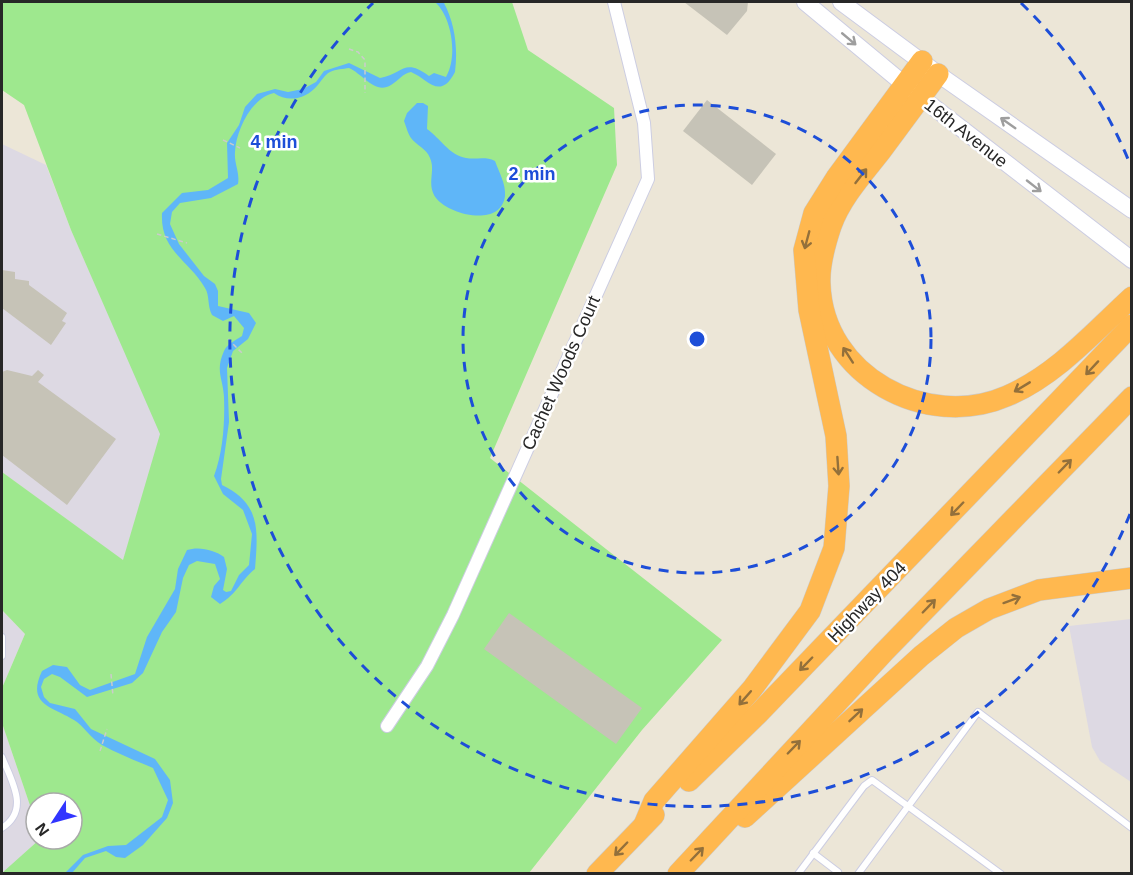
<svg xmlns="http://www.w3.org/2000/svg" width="1133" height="875" font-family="Arial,sans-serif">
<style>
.industrial{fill:#ddd9e3}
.green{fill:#9ee88e}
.water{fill:#5fb6f8}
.building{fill:#c6c3b7}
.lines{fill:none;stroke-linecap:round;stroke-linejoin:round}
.service-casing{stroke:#cccde2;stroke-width:8}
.minor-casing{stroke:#cccde2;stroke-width:14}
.secondary-casing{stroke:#cccde2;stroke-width:18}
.motorway-casing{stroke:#cbcbcb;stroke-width:22}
.path{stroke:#cbcbcb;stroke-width:1.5;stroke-dasharray:4.5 3;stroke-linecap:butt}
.service{stroke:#fff;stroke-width:6}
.minor{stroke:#fff;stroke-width:12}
.secondary{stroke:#fff;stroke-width:16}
.motorway{stroke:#ffb84f;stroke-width:21}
.oneway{stroke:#9e9e9e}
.oneway2{stroke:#93703b}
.ring{fill:none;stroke:#1d4ed8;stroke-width:3;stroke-dasharray:10 8}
.labels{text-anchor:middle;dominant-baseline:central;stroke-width:5;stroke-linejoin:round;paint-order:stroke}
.street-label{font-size:18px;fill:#272727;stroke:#fff}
.centre{fill:#1d4ed8;stroke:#fff;stroke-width:3}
.ring-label{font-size:18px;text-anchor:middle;font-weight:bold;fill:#1d4ed8;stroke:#fff;stroke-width:5;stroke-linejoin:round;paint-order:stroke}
</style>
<rect width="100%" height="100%" fill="#ece6d7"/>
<!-- industrial -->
<g class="industrial">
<polygon points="2,144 46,165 71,230 161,434 123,561 2,472"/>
<polygon points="2,610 25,634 2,688"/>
<polygon points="1131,619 1132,619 1131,782 1100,761 1092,747 1069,626"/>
<polygon points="2,723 36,823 36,839 40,839 2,874"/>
</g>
<!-- green -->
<polygon class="green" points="2,2 512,2 528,50 614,108 617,165 490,458 722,640 642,730 529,873 2,873 40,839 72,839 72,803 36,803 36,823 2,723 2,688 25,634 2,610 2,472 123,560 160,434 71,230 24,105 2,90"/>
<!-- water -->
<g class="water">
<path d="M435,2L444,3C455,24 458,48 455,72C440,101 428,79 411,72C403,73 398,81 391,85C375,95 363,74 349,68C343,69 336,69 330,72C324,75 321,82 317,86C306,99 288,103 274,93C251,98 236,131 235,152C234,164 240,172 238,184L211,198L180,203L172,212L170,224L179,244L204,276L215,284L218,291V306L249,313L256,323L248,339L233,351L227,368L229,422L221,479L222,485C261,504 258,530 255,569C241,580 237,594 220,604L211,597L214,586L220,579L215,564L197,561L189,565L183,578L176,612L162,632L143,673L132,683L87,697L60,677L52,674L44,679L41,687L44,697L50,703L75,709L91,729L155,759L170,780L173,803L167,818L143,845L125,858L116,857L106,851L85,858L72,873H65L83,855L108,846L126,845L162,817L168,800L153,768C137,761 118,754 102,745C90,738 83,725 74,720C52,706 26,705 42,671L53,665L67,667L80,685L90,690L135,674L147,637L175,589L178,569L187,550C199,546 215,550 224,557L227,569L223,590L226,592L231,591L239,575L249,565L252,534L243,510L223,494L214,476C223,452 225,422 224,397C223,378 215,371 224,351C227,344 236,340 242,336L244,328L234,316L223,321L212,315C207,306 210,296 205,288C188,259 160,251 162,213L182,193L208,190L228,178L227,143L239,125L245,107L257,94L275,89L288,92L303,89L316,82L324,71L349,63L380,78C403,74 404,57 429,76L434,73L446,77C458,57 452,17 435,2Z"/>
<path d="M417,103H423L428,106L427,129C440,138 449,155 466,158C476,160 485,156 495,161C499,172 506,184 505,196C501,228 449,215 436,198C426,184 436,171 430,158C426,148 417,146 411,138C408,134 406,126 404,121L407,113Z"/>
</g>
<!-- building -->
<g class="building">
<polygon points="684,2 748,2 747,11 727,35"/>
<polygon points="707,100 776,154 752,185 683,131"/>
<polygon points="2,270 15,272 15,279 29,281 29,285 67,313 62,321 66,323 51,345 2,308"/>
<polygon points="7,370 32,376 38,370 44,375 38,382 116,439 67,505 2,455 2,372"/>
<polygon points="509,613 642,708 616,744 484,649"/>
</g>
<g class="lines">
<!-- service casing -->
<g class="service-casing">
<g id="service">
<polyline points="2,637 2,656"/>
<path d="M2,757C12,782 30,810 2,828"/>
<polyline points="813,853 838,872"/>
<polyline points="798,874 864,786 872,780 1001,874"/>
<polyline points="858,874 978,712 1132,828"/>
</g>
</g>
<!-- minor casing -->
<g class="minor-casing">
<polyline id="minor" points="387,726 427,666 453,615 648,179 644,123 614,2"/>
</g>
<!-- secondary casing -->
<g class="secondary-casing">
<g id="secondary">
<polyline points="805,2 905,85 1132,260"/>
<polyline points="841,2 938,74 1132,210"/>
</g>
</g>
<!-- motorway casing -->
<g class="motorway-casing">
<g id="motorway">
<path d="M938,74C919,100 900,125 881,151C863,174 841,198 831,226C825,244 819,266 820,284C823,376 927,431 1007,396C1055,376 1094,332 1132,297"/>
<polyline points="689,781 759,713 1132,325"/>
<polyline points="745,817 921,656 956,628 989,609 1039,590 1132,578"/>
<polyline points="644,825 654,801 752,689 810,611 834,548 839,486 836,436 809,310 804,250 814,213 836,178 922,61"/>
<polyline points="597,874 654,815"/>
<polyline points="678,874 884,652 1132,397"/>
</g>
</g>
<!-- path -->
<g class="path">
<polyline points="349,49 358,52 365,60 365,93"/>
<polyline points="223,140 240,148"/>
<polyline points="157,234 187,243"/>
<polyline points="228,339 242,353"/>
<polyline points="111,674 113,696"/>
<polyline points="100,751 107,729"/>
</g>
<!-- service -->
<use href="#service" class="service"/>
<!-- minor -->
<use href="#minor" class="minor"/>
<!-- secondary -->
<use href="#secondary" class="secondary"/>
<!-- motorway -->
<use href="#motorway" class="motorway"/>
</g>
<!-- one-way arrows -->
<defs><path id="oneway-shaft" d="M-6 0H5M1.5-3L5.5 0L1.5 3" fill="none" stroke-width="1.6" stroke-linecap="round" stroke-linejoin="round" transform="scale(1.5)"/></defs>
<g class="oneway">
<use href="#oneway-shaft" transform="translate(849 39) rotate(40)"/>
<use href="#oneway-shaft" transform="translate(1008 123) rotate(-145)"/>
<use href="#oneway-shaft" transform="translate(1034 186) rotate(38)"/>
</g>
<g class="oneway2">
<use href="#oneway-shaft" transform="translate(861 176) rotate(-52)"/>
<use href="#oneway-shaft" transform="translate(807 240) rotate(105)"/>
<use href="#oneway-shaft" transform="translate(848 355) rotate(-123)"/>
<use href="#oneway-shaft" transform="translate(1092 368) rotate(133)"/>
<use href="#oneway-shaft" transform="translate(1022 387) rotate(149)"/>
<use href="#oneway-shaft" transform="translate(838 466) rotate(86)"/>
<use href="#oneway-shaft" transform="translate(1065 466) rotate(-46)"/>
<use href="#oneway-shaft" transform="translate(957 509) rotate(134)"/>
<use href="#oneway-shaft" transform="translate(1012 600) rotate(-20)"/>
<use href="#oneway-shaft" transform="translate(929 606) rotate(-46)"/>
<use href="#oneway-shaft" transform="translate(806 664) rotate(134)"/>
<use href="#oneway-shaft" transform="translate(745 698) rotate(131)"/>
<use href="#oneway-shaft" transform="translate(856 715) rotate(-43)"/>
<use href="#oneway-shaft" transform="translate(794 747) rotate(-46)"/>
<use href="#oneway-shaft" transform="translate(621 849) rotate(134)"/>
<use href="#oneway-shaft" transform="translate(697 854) rotate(-46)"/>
</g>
<!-- distance rings -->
<g class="ring">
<circle cx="697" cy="339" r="234"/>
<path d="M1130 514A467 467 0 1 1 373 3M1021 3A467 467 0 0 1 1130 164"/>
</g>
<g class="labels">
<!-- street labels -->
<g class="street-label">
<text transform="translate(966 133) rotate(38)">16th Avenue</text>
<text transform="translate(561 373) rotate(-66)">Cachet Woods Court</text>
<text transform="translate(867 602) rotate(-46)">Highway 404</text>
</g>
</g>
<circle cx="697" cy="339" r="9" class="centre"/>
<g class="ring-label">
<text x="274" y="148">4 min</text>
<text x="532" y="180">2 min</text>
</g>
<!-- border -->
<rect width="1133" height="875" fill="none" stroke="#272727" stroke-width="6"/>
<!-- north arrow -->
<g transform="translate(54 821) rotate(234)"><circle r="28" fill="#ffffff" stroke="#a9a9a9" stroke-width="1.5"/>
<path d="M0-4.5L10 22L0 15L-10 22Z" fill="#3135ff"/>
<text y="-9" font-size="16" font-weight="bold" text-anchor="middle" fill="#272727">N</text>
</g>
</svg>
